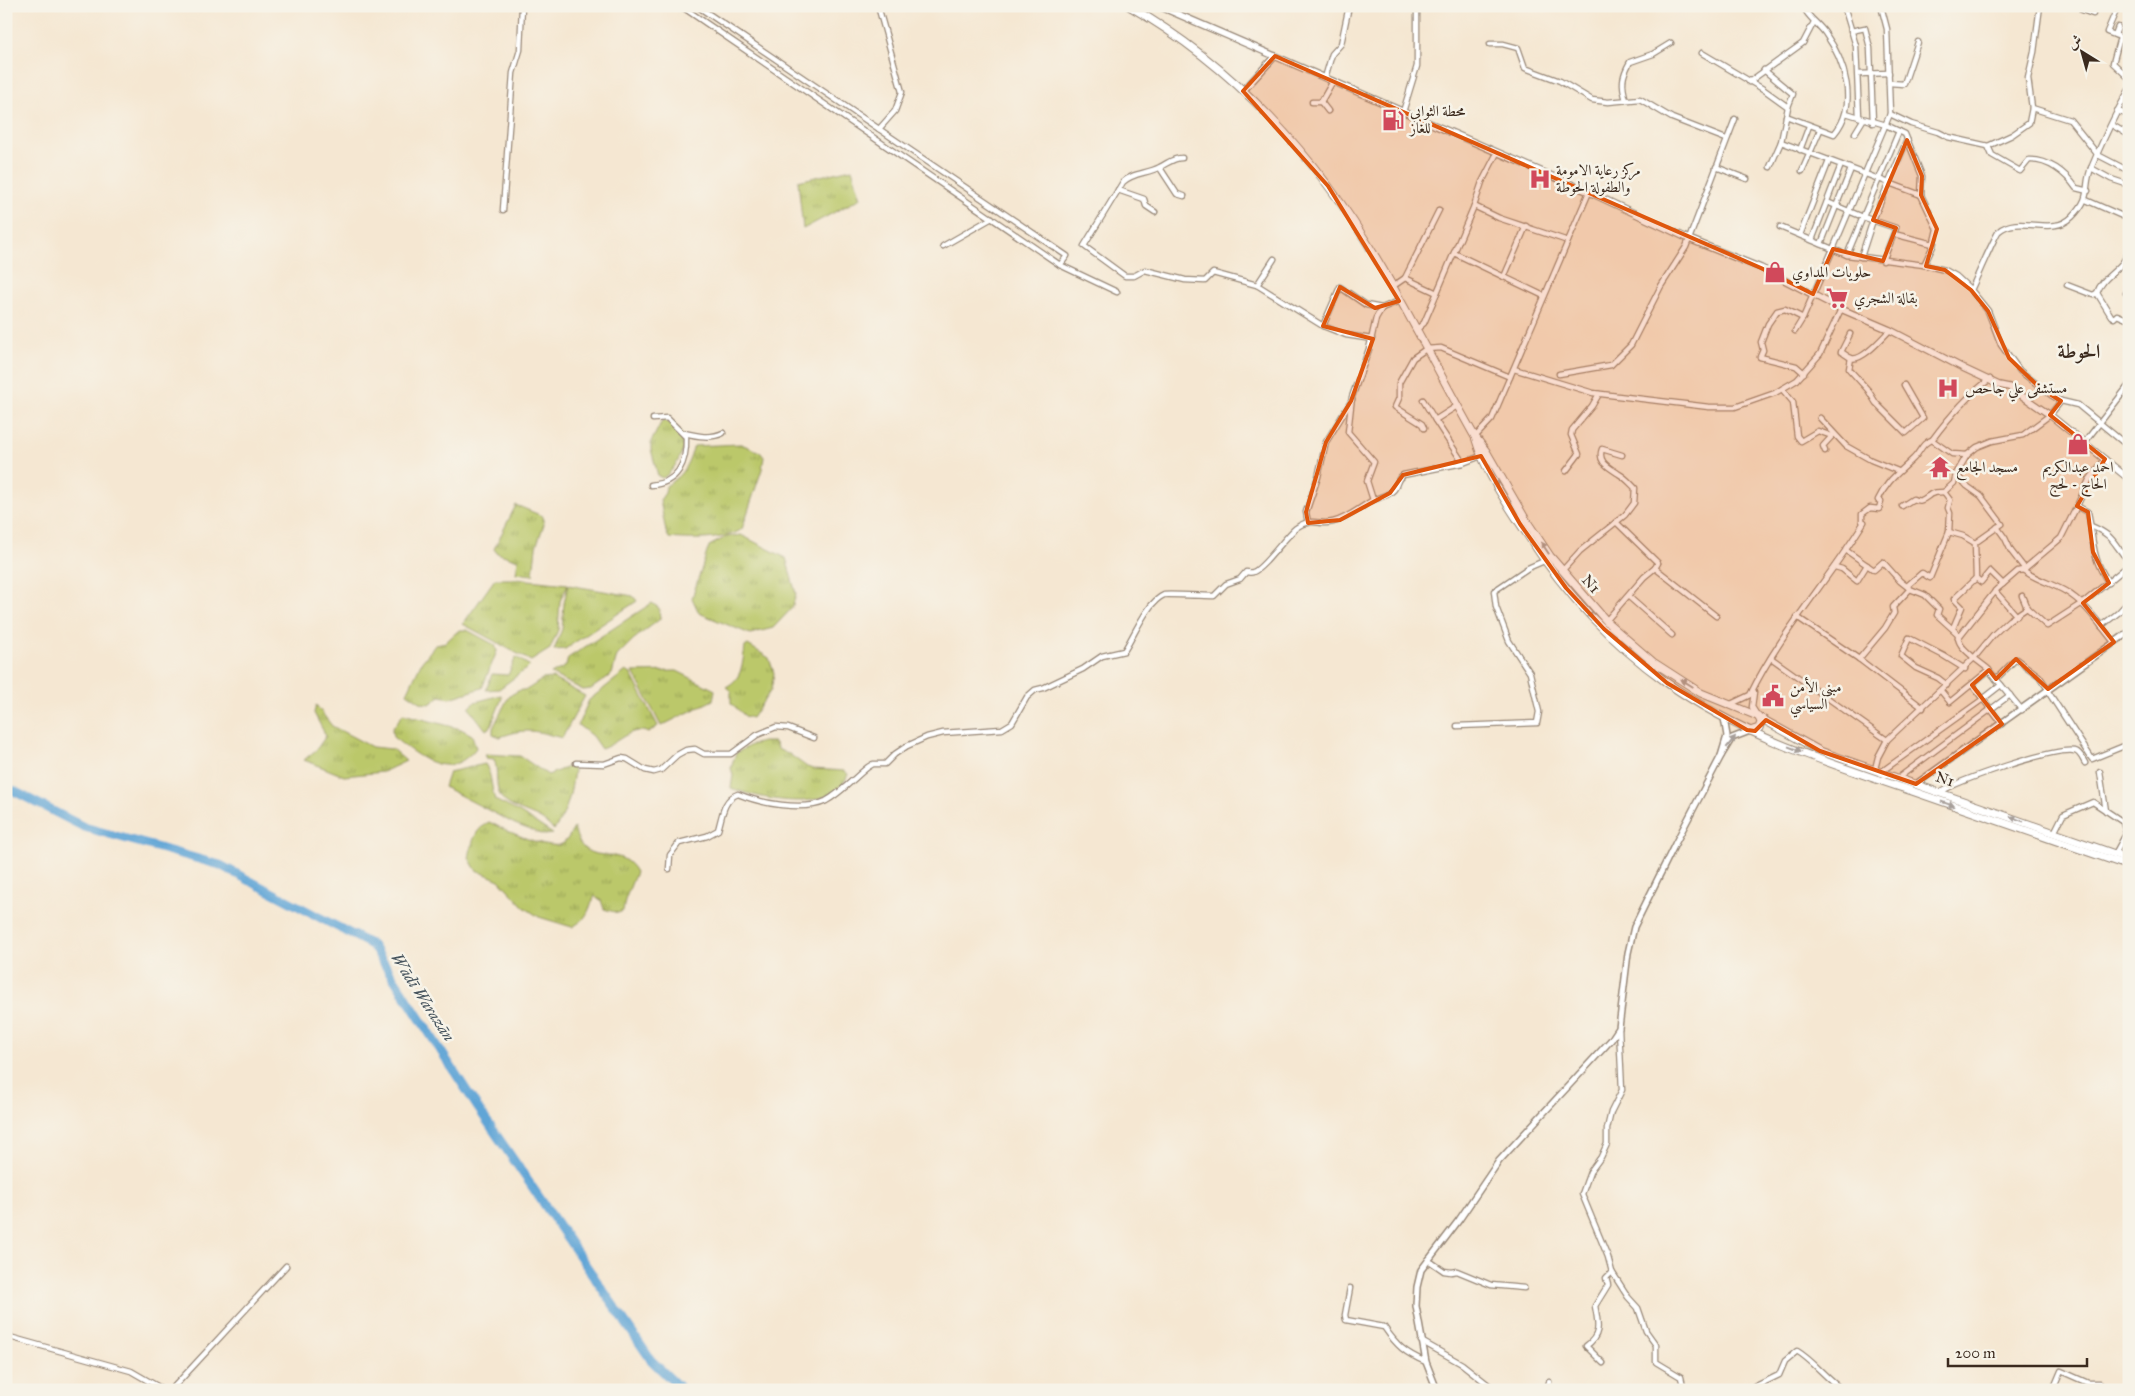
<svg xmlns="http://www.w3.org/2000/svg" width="2135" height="1396" font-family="'IM FELL Great Primer',Amiri,serif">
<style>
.grass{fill:url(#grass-tufts);stroke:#7b7944}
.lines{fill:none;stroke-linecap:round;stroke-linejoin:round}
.river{stroke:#61a5d6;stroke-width:9}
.minor-casing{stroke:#988878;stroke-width:7}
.tertiary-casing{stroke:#988878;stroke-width:8}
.secondary-casing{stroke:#988878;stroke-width:8}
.trunk-casing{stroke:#988878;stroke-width:9}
.minor{stroke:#fff;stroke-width:4.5}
.tertiary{stroke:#fff;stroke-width:5}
.secondary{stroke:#fff;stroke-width:5.5}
.trunk{stroke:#fff;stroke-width:7}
.oneway{fill:#a79f9a}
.marked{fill:#df570d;fill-opacity:0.2;stroke:#df570d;stroke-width:4;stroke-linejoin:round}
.labels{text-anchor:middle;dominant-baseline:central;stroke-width:5;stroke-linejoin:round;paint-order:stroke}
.poi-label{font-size:15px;fill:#3b2a1e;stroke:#f7f3e8;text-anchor:start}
.street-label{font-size:15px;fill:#3b2a1e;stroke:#f7f3e8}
.water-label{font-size:16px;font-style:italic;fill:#48555e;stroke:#f7f3e8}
.district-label{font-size:20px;font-weight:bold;fill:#3b2a1e;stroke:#f7f3e8}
</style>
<defs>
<pattern id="grass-tufts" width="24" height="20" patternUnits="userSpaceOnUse" patternTransform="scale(1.25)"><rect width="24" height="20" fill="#bbc86a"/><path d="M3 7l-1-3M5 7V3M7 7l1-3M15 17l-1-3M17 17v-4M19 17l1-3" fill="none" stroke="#99a357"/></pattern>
</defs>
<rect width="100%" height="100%" fill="#f7f3e8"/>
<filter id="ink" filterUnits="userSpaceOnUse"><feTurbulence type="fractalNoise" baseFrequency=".02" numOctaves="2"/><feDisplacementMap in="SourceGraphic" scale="10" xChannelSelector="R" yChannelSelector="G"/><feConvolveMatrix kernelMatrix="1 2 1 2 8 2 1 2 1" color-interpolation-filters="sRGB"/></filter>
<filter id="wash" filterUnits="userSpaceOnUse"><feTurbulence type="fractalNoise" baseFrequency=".0096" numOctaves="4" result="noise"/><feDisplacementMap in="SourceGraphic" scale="20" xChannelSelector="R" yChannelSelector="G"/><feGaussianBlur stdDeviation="1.12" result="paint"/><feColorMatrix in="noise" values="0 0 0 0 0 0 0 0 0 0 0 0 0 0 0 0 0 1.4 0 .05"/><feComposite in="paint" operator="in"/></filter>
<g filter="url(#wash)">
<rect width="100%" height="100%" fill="#f5e7d2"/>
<!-- grass -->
<g class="grass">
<polygon points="852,169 861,198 803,229 798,181"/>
<path d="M665,420C670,424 678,429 681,433C691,445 673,472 663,478L658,476L651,449V442L662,421Z"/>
<path d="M741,444L760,452L764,457L762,469L742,529C726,541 689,540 669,538L666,532L660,500L665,493L666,486C684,474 687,466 694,446Z"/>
<polygon points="516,505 542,516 544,524 536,547 533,575 516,573 518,560 497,553 494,549"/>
<polygon points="741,535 786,558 796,594 792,608 773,628 750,634 699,613 692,598 709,546 726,537"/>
<polygon points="495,579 518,579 568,584 560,601 558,630 550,649 531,661 463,624"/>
<polygon points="568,585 633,596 637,601 565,649 554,650 562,629 564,603"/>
<polygon points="652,603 659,608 660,619 634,639 617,656 612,674 591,689 583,690 551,674 566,666 568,658"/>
<polygon points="459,630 467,630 495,645 497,651 482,688 450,698 440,696 430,704 422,703 407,693 421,663 436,644 446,642"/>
<path d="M748,645L769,658L774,673L771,690L752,718L745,716L731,703V691L726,687C743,678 742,664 745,647Z"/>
<polygon points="516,657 530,666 499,689 486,690 492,674 508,675"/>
<path d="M626,671L631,674L658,726L648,733C632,724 616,745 601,749L592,736L578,725L589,700Z"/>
<polygon points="677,671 715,690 713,700 661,726 633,672"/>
<path d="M552,678L585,696L562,738C535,731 528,727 500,737L493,734V728L509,696L518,691L528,689L543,679Z"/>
<polygon points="501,695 502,698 491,726 486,730 469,708 475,702"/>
<polygon points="316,705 332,726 372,747 392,749 406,761 383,772 344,776 304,760 316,750 326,736 314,713"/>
<path d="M403,714L461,729L472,735L476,748C449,782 420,758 393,737L392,729Z"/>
<path d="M763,742H774L779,750L789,754L807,767L813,769L845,771L848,774C834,816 760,799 731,788L733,775L731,768L736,753L751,745Z"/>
<path d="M485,754L520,756L548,775L572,765L574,770C571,793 568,811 554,830C549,826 545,821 539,818C528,812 508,808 501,797C494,786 499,771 494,759L486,758Z"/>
<path d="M485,764C492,774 491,788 495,800L519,812L553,834L544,835L515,824L444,787L449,772Z"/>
<path d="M489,822C503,829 549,851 562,844C567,841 571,833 574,828C576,834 578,842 582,846C596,863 621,845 636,872L625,900L623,911L618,913L604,909L601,900L595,896C587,911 589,918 572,927L539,917L524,907L499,880L476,870L469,858C472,843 474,830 489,822Z"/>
</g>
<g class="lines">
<!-- river -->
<polyline class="river" points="6,787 84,827 220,865 372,945 478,1108 651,1360 682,1390"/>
</g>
</g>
<g filter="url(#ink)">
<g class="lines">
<!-- minor casing -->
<g class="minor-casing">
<g id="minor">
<polyline points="681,6 1060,265 1117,292"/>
<polyline points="697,6 1067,256 1060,265"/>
<polyline points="878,6 902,92 895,111 879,129"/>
<polyline points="1844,6 1856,46 1859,117 1886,125 1905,134 1922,176 1921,195 1937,229 1933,246 1924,265"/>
<polyline points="2083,6 2082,10 2093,14"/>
<polyline points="2126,6 2129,12"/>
<polyline points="2118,27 2115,35 2120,37 2113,63 2129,78"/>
<polyline points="1851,31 1865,28 1870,48 1873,123"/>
<polyline points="2115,35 2107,32 2118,6"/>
<polyline points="1490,44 1503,44 1518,48 1525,68 1560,81 1592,100 1608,102 1640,99 1672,118 1726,139"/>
<polyline points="1702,53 1763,89 1788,107"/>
<polyline points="1764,70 1793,94 1788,107 1781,142 1770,167"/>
<polyline points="1859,74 1889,73"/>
<polyline points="1325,78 1332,54 1341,44 1349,6"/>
<polyline points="1749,82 1803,43 1814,22"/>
<polyline points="1889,83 1904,84 1918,42"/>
<path d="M1626,100C1621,84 1622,76 1630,62L1653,54L1671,43"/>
<polyline points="1312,102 1321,102 1333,81"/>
<polyline points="1321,102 1328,111"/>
<polyline points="2032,108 2070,120 2098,155 2129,171"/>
<polyline points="2117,111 2129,115"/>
<polyline points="1403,112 1417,66 1417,6"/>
<polyline points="1846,113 1859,117"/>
<polyline points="1890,114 1911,124 1938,132 1948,137 1988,146 2012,135 2029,123 2032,108 2028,78 2034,52 2040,6"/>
<path d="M1786,116L1834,134C1859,105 1845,61 1825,33C1818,23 1808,18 1803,6"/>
<polyline points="2112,125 2129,135"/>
<polyline points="1855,133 1863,120"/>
<polyline points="1781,142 1921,195"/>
<path d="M1988,146L1992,155L2020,171L2029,160C2048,159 2066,173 2076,188L2088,191"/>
<polyline points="1800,150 1809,126"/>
<path d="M1182,158C1173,158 1168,163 1160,167C1147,174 1134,172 1123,182L1084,246L1125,276H1134L1145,270L1185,280L1205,281L1213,273L1257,285"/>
<polyline points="1716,167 1747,179"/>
<polyline points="1160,168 1177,194 1184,196"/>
<polyline points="2091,168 2111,179 2129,185"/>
<polyline points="1802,171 1820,130"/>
<polyline points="1118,190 1144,199 1146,206 1155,212"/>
<polyline points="2086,200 2129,219"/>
<polyline points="1827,202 1863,217 1896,228 1883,261"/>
<polyline points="1474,206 1499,218 1568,241"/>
<polyline points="503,210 513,73 520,50 522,6"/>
<polyline points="1780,227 1847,255 1924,265 1945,270 1956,276 1971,290 1988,311 2001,345 2020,371 2051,395 2061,401 2078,405 2129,447"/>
<polyline points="1894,234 1933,244"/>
<polyline points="1800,235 1829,161"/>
<polyline points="1812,240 1841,165"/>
<polyline points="1821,244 1851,169"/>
<polyline points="943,246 992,218"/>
<path d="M2129,248C2126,269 2103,274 2097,293L2111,316L2114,318L2117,315L2129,320"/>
<polyline points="1454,253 1544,296"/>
<polyline points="1847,255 1899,131"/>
<polyline points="1861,257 1873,220 1907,140"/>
<polyline points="1274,259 1257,285 1323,326 1346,335 1372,339"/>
<polyline points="1504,277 1526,226"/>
<polyline points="1405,278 1437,293"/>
<polyline points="2067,285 2093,295 2097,293"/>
<polyline points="1392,287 1405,278 1439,210"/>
<path d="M1971,290C1975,282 1996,233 1999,231C2019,214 2052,237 2072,217C2094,195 2082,188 2092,166C2103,140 2115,114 2129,90"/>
<polyline points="2126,293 2129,295"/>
<path d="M1399,301L1382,308L1376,318L1369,349L1352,397L1348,432L1374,462L1367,481L1373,500C1380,497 1391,495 1395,488C1398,482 1397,479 1403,475L1463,463L1481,456"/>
<polyline points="1803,318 1785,309 1777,311 1768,324 1761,342 1763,350 1760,357 1796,366 1804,373"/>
<polyline points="1323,326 1340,287 1366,305 1382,308"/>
<polyline points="1416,330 1424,323 1474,206 1482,182 1497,153"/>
<polyline points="1795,331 1803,318 1833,249 1890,114 1887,29 1881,6"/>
<path d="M1850,334L1841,352C1844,353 1848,357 1851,358C1862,362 1882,338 1890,330"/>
<polyline points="1851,358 1849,369 1868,390 1876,403 1906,433 1923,418 1904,385"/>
<polyline points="1514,369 1593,393 1709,407 1735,407 1775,393 1797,380 1820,354 1841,309"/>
<polyline points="1559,374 1611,365 1631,345 1661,286 1686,247 1735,119"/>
<polyline points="1782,389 1793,402 1797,436 1801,441 1818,431 1832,436"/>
<polyline points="1423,400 1435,420 1457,406"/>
<polyline points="1820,418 1846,446 1871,460 1898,471"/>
<polyline points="1435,420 1463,463"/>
<polyline points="1424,428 1422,424 1395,407 1399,398 1399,383 1413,358 1426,349 1441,348 1510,377"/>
<path d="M684,433C697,436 711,439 723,433"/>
<polyline points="1475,437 1492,419 1589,192"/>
<path d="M1932,440C1949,417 1967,396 1990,379"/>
<polyline points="2085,442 2129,385"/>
<polyline points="1825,451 1823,446 1833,435"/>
<path d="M2105,459L2089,480L2077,506L2088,512C2094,541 2091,558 2109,583"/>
<polyline points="1566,471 1579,454 1571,435 1572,430 1592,406 1599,394"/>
<path d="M651,485C678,483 687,463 686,437L667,418L653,419"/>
<path d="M1902,506L1913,499C1921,503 1925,498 1931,494C1935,492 1940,492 1944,492"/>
<polyline points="1616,522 1658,563 1655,568 1716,616"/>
<polyline points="1308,523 1306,512 1318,477 1326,442 1352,400"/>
<path d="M2091,526C2117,537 2112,544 2129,561"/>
<polyline points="1997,527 2005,538 2011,551 2025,569"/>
<polyline points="1949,532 1950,513 1948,508 1950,500 1944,492 1954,483 1956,474"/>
<path d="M1847,551L1874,570L1883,562L1900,581L1910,589L1925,595L1939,609L1937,615L1958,634C1957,645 1967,651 1974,658L1993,635L2009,620L2027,608L2047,626L2084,602L2129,565"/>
<polyline points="1835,567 1842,569 1857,581 1867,565"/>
<polyline points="2023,570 2061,538 2077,506"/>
<path d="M1562,571L1580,551L1625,515L1634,503L1635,488C1630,483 1625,477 1619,474C1609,467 1597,462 1602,449L1622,455"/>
<path d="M2003,584L2018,571L2023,570C2036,580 2051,583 2065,591C2086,603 2099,624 2114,642"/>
<polyline points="1907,586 1922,573 1930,578 1949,532 1963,536 1975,543"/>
<polyline points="1995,591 2017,616"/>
<polyline points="2022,596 2027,608"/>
<polyline points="1629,597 1672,635"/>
<polyline points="1797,617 1859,659 1923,708"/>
<polyline points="1606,621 1644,577 1655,568"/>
<polyline points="2101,626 2118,613 2129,601"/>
<polyline points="1953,628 1962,607 1954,599 1976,578"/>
<polyline points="1958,638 1997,589 2003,584 1990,571 1981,582 1976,578 1975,543 2002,524 1981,496 1967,486 1956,474 1967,455"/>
<polyline points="1771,658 1887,740"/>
<polyline points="1859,659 1885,628 1894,613 1893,607 1910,589"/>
<polyline points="1996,679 2016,659 2039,676 2048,689"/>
<polyline points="1947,685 1938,678 1916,668 1901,656 1909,638 1944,656 1965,669"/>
<polyline points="1972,685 1983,699 2001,685"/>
<polyline points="2047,690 2092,759 2129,744"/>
<polyline points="1941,691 1950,702 1989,670"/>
<polyline points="1754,692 1752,707 1757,715"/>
<path d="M1731,704L1750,695C1780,633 1828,581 1864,522L1862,521V514L1870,508L1879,509L1881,501L1878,500C1887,480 1899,473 1913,459C1920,453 1922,442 1932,440L1952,454L1967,455L1977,447L1992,441L2023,435L2050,415L2061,401"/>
<polyline points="1457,726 1537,723 1539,712 1530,673 1509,641 1496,607 1494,591 1528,568 1544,561"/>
<polyline points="576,763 604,764 621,758 627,759 645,770 654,772 661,770 677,755 686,750 695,749 704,754 731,754 757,735 776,727 788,728 814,738"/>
<polyline points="1875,769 1878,757 1887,740 1974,658 1987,668 2022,710"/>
<polyline points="1881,772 1983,699 2002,724"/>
<polyline points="2100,772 2106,811"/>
<polyline points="1898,778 2010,695"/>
<path d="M1940,792C1960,780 2054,747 2075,751C2080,752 2082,758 2085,763"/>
<polyline points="2054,833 2063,815 2093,802 2123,822 2126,834 2115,854"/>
<path d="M669,869L670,855L679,843L707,836L718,830C722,817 723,799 738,794C760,803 803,812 826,801C842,792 854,778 868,767L873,764H885L895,754L907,746L927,737L943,733L1002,729L1012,723L1027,697L1035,690L1043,688L1083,669L1102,656L1124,651C1134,636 1147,602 1164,595C1167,594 1207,596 1214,596L1226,584L1240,579L1246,572C1248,572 1251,573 1253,572C1263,569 1285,537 1296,528C1313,516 1318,526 1333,522C1347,519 1361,507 1373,500"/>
<polyline points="1619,1028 1622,1090 1611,1112 1607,1129 1607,1144 1601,1157 1590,1172 1582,1194 1608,1257 1612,1272 1628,1297 1638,1308 1646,1331 1656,1345 1656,1362 1681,1377 1684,1390"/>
<polyline points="1428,1260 1444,1271 1451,1272 1457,1271 1491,1285 1524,1288"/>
<path d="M1350,1288L1345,1315L1346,1320L1384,1327C1397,1346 1405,1353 1426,1362"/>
<polyline points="6,1336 131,1371 164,1390"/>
<polyline points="1421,1341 1462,1364 1495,1390"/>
<path d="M1603,1363L1586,1346C1602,1335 1598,1323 1595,1306L1608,1285L1606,1278L1612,1272"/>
<polyline points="171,1390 286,1266"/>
<polyline points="1547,1390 1549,1382"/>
<path d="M1748,1390L1779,1375L1785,1361L1797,1351C1814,1361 1826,1379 1843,1390"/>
<polyline points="1880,1390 1883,1390"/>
<polyline points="2053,1390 2061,1371 2088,1383 2100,1383 2105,1390"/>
</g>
</g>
<!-- tertiary casing -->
<g class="tertiary-casing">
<g id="tertiary">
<polyline points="1724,718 1727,736 1721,756 1732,738 1750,731"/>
<polyline points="1916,784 2129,632"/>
<polyline points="1437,1390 1426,1362 1416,1306 1417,1287 1421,1270 1459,1220 1499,1161 1611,1040 1619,1028 1628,953 1634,927 1675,844 1721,756"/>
</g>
</g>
<!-- secondary casing -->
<g class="secondary-casing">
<g id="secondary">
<polyline points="1159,6 1589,192 1689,239 1761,268 1841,309 1890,330 1965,369 1999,385 2009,387 2050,415 2129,479"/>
<polyline points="1243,91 1275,56"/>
</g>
</g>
<!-- trunk casing -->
<g class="trunk-casing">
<g id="trunk">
<path d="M1129,6C1234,66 1317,157 1378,261C1412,318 1442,379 1475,437C1485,472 1508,506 1529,537C1565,593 1612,643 1666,682C1739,735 1828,763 1912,791C1984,816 2057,841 2129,866"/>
<polyline points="1477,439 1486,451 1526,520 1550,556 1609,624 1653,662 1701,693 1755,715 1820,751 2129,859"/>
<polyline points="1750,731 1759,728 1761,722 1758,716"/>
</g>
</g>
<!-- minor -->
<use href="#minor" class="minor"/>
<!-- tertiary -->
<use href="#tertiary" class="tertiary"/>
<!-- secondary -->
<use href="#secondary" class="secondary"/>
<!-- trunk -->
<use href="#trunk" class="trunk"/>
</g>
<!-- one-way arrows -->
<defs><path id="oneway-solid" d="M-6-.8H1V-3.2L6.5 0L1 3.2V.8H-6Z" transform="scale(1.25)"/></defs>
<g class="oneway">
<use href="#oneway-solid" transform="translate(1495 481) rotate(60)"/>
<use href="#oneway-solid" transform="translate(1545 548) rotate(-123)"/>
<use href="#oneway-solid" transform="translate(1588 613) rotate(47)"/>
<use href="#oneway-solid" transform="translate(1687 683) rotate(-148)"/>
<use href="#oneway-solid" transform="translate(1731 742) rotate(-52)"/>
<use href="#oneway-solid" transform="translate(1795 749) rotate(21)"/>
<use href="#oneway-solid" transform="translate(1948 804) rotate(19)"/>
<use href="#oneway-solid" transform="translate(2017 819) rotate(-160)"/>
</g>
</g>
<!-- marked area -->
<path class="marked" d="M1275,56L1761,268L1813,294L1833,249L1883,261L1896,228L1873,220L1907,140L1922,176L1921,195L1937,229L1926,266L1945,270L1971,290L1988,311L2009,358L2040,388L2061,401L2050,415L2105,459L2077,506L2088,512L2093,552L2109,583L2083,603L2114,642L2048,689L2016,659L1996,679L1989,670L1972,685L2002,724L1916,784L1820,751L1766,720L1755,731L1747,730L1667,683L1604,629L1566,588L1520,524L1481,456L1403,475L1390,493L1340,520L1308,523L1306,512L1326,442L1351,401L1373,339L1323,326L1340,287L1375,308L1399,301L1328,186L1243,91Z"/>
<!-- icons -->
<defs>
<g id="fuel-bare" transform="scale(1.725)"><path d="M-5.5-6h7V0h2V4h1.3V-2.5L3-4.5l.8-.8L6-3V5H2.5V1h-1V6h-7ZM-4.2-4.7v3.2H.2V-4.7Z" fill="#d1495b" stroke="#f7f3e8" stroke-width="2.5" paint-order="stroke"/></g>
<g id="hospital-bare" transform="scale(1.725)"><path d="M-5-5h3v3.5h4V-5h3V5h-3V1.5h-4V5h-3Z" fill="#d1495b" stroke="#f7f3e8" stroke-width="2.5" paint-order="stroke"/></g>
<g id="shop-bare" transform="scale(1.725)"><path d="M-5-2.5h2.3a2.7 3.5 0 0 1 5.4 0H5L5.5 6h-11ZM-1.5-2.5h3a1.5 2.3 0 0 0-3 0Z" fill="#d1495b" stroke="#f7f3e8" stroke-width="2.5" paint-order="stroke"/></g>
<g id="supermarket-bare" transform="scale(1.725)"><path d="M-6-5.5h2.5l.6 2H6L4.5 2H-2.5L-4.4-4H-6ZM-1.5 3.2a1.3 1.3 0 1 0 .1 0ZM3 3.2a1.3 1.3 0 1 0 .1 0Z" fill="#d1495b" stroke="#f7f3e8" stroke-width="2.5" paint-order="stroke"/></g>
<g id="temple-bare" transform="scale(1.725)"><path d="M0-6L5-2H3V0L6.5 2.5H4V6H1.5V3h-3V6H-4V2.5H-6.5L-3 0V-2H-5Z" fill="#d1495b" stroke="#f7f3e8" stroke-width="2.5" paint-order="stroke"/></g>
<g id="civic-bare" transform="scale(1.725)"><path d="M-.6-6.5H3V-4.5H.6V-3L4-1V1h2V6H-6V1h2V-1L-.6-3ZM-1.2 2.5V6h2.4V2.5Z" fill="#d1495b" stroke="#f7f3e8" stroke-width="2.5" paint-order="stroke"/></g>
</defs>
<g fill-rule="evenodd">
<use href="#fuel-bare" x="1393" y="120"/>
<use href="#hospital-bare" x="1540" y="179"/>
<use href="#shop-bare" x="1775" y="272"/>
<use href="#supermarket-bare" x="1837" y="298"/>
<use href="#hospital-bare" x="1948" y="388"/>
<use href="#shop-bare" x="2078" y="444"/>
<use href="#temple-bare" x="1940" y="467"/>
<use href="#civic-bare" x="1773" y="696"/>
</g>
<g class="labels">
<!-- poi labels -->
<g class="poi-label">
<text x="1410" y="111">محطة الثوابي<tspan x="1410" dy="17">للغاز</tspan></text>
<text x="1556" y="170">مركز رعاية الامومة<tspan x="1556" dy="17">والطفولة الحوطة</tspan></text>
<text x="1792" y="272">حلويات المداوي</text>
<text x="1854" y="298">بقالة الشجري</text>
<text x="1965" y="388">مستشفى علي جاحص</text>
<text x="1956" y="467">مسجد الجامع</text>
<text x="2078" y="467" text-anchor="middle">احمد عبدالكريم<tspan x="2078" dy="17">الحاج - لحج</tspan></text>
<text x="1790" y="687">مبنى الأمن<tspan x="1790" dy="17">السياسي</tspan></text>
</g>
<!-- street labels -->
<g class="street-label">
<text transform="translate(1591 584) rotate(49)">N1</text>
<text transform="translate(1945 779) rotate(19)">N1</text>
</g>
<!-- water labels -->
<g class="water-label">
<text transform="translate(423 997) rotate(57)">Wādī Warazān</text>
</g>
<!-- district labels -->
<g class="district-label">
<text x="2079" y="351">الحوطة</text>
</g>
</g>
<!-- margin -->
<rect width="2135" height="1396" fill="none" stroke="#f7f3e8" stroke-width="25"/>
<!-- north arrow -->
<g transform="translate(2082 52) rotate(323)" stroke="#f7f3e8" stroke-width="4" paint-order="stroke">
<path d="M0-4L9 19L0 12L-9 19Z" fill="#3b2a1e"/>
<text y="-8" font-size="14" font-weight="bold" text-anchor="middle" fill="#3b2a1e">ش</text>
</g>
<!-- scale -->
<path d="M1948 1358v8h139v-8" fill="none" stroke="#3b2a1e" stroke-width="2.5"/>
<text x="1955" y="1358" font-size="15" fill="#3b2a1e" stroke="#f7f3e8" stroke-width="4" paint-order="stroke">200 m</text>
</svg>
